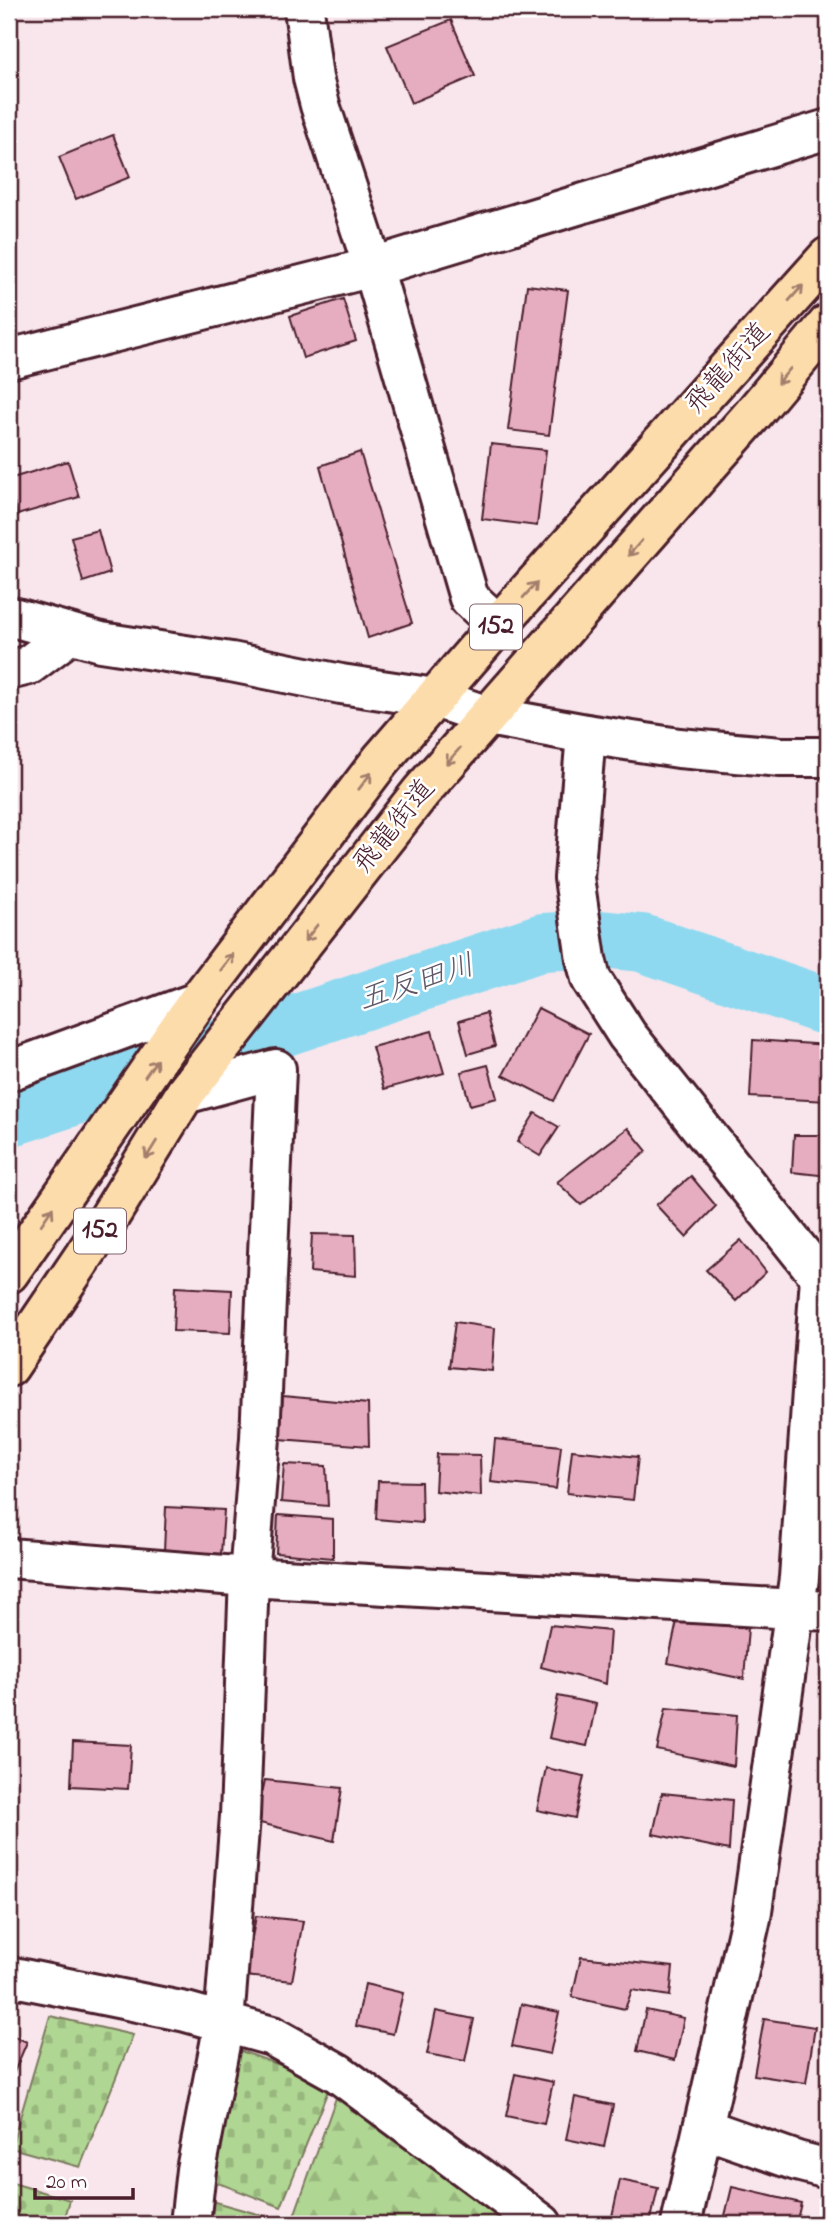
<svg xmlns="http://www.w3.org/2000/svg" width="837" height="2233" font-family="'Indie Flower','Klee One',sans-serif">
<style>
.forest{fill:url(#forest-firs);stroke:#7c7a5e;stroke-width:2}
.cemetery{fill:url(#cemetery-stones);stroke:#7c7a5e;stroke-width:2}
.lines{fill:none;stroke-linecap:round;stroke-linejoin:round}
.river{stroke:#8fd9f0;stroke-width:58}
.building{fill:#e6adc1;stroke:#4a1f2b;stroke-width:2}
.minor-casing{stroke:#4a1f2b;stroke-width:44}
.highway-casing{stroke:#4a1f2b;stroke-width:44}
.minor{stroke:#fff;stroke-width:38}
.highway{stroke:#fddcac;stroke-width:38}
.oneway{stroke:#a47e6c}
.labels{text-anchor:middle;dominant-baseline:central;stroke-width:5;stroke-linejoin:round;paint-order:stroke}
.shield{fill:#fff;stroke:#80626b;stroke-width:2}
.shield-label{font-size:26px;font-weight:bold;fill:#4a1f2b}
.street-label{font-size:28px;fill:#4a1f2b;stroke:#fff}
.water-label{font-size:30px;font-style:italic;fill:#5f5766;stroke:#fff}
</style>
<defs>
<pattern id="forest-firs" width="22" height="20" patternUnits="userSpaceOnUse" patternTransform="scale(1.75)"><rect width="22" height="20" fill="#afd692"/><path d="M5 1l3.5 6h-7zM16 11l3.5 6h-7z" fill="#98b77e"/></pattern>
<pattern id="cemetery-stones" width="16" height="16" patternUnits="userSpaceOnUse" patternTransform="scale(1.75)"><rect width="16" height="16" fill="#afd692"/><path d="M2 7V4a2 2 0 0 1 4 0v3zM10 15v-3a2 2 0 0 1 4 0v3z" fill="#98b77e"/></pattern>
</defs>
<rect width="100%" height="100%" fill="#f8e6ec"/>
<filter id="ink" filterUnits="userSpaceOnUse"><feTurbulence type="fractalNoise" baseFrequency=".0143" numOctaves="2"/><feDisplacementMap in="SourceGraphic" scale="14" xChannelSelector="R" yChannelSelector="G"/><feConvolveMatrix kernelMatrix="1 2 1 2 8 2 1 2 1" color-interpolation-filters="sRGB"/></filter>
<g filter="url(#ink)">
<!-- forest -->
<polygon class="forest" points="337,2095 512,2224 295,2224 293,2219"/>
<!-- cemetery -->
<g class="cemetery">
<polygon points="50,2016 133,2035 80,2167 11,2148"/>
<polygon points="235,2049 331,2083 281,2207 205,2178"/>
<polygon points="9,2182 70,2200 63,2224 9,2224"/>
<polygon points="208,2200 268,2217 266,2224 202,2224"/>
</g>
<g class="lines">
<!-- river -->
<polyline class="river" points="9,1118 543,942 600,939 642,943 828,1007"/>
</g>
<!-- building -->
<g class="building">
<polygon points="451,20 475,76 411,103 387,46"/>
<polygon points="113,135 130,177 76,199 59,157"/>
<polygon points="527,285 568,290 549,435 508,430"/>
<polygon points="343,299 356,341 303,358 290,316"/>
<polygon points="491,444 546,450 537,526 482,519"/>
<polygon points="360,452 412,623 368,638 320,466"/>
<polygon points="68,461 79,497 17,515 9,479"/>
<polygon points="98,530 110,573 83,582 71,537"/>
<polygon points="538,1008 589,1034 554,1101 503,1075"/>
<polygon points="486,1013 495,1046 468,1054 459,1021"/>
<polygon points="432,1031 444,1073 384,1089 372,1047"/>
<polygon points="753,1040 828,1045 828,1101 750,1097"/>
<polygon points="488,1065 497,1098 470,1105 461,1072"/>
<polygon points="535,1113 559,1127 540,1156 517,1142"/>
<polygon points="628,1128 647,1151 581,1205 557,1182"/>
<polygon points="794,1135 828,1135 828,1176 792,1172"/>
<polygon points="691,1176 716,1206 686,1237 656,1205"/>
<polygon points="312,1234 355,1235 356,1276 310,1272"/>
<polygon points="741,1240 766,1272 736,1301 706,1270"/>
<polygon points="175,1287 232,1290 230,1333 173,1331"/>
<polygon points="455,1322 495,1328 492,1371 449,1367"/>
<polygon points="283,1396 368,1404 369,1446 280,1439"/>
<polygon points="495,1439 561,1446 556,1489 491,1482"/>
<polygon points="572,1450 638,1457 633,1500 567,1493"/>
<polygon points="437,1454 480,1455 481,1496 435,1491"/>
<polygon points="284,1464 326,1466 328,1506 281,1502"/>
<polygon points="378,1481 421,1482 422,1523 376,1519"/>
<polygon points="166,1507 224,1510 221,1554 164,1551"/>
<polygon points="278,1515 333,1519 333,1558 276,1553"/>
<polygon points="677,1621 748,1628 744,1679 668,1663"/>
<polygon points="550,1625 610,1631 606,1684 541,1667"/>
<polygon points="558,1696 596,1704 587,1746 549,1738"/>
<polygon points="666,1708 737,1715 734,1766 657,1750"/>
<polygon points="73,1742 131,1745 128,1789 71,1786"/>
<polygon points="546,1768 584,1776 575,1818 537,1810"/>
<polygon points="265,1780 342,1788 334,1841 256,1822"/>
<polygon points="662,1793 732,1800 729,1850 653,1834"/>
<polygon points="256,1916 303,1921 292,1981 245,1976"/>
<polygon points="823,1916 828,1916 828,1958"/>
<polygon points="581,1957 673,1967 670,1996 632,1990 625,2009 572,1997"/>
<polygon points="365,1984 403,1993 393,2034 356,2026"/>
<polygon points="521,2004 559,2012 550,2054 512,2046"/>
<polygon points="646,2010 684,2018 675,2060 637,2051"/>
<polygon points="436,2011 474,2019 465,2061 427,2054"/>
<polygon points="764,2019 815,2027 806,2083 754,2075"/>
<polygon points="9,2034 27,2042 12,2077 9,2076"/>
<polygon points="515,2074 553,2082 544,2124 506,2116"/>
<polygon points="575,2097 613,2105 604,2147 566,2139"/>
<polygon points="620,2180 658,2188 650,2224 624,2224 611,2221"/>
<polygon points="732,2187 801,2203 796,2224 723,2224"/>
</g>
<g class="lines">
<!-- minor casing -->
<g class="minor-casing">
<g id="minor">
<polyline points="304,9 313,78 320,105 373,267 469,598 498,625"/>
<polyline points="9,359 373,267 828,129"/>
<polyline points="9,616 101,642 231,662 341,684 435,698 488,716 586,734 679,748 781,757 828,757"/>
<polyline points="9,670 29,665 70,634"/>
<polyline points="586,734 574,878 586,959 591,979 627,1035 820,1277 799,1578 751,1918 681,2224"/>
<polyline points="9,1071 197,1002"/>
<polyline points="185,1094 276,1069 260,1438 249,1577 240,1816 224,2023 196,2170 190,2224"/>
<polyline points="9,1558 249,1577 828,1611"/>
<polyline points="9,1976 186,2012 272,2036 338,2073 542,2224"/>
<polyline points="703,2128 797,2161 828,2169"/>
</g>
</g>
<!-- highway casing -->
<g class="highway-casing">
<g id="highway">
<polyline points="9,1273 197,1002 381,760 498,625 828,257"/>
<polyline points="9,1367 102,1229 186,1092 421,792 753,414 828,324"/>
</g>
</g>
<!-- minor -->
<use href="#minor" class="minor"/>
<!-- highway -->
<use href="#highway" class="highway"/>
</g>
<!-- one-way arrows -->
<defs><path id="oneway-shaft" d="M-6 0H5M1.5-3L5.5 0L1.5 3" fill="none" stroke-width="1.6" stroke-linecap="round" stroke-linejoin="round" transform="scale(1.75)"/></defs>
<g class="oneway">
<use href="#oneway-shaft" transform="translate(796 293) rotate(-48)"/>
<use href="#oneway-shaft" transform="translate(784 376) rotate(130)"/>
<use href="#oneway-shaft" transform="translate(635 548) rotate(131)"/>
<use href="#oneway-shaft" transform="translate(530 590) rotate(-48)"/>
<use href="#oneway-shaft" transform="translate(453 756) rotate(131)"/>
<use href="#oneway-shaft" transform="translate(365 781) rotate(-53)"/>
<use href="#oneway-shaft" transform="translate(311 933) rotate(128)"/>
<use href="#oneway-shaft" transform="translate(227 962) rotate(-53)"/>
<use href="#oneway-shaft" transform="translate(151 1068) rotate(-54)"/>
<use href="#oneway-shaft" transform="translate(151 1150) rotate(122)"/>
<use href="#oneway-shaft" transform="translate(47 1216) rotate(-56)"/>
</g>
</g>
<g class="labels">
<!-- shield labels -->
<g class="shield">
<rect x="470" y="604.5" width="52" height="45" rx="5"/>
<rect x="74" y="1208.5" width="52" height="45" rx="5"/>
</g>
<g class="shield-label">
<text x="496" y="627">152</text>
<text x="100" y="1231">152</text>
</g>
<!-- street labels -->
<g class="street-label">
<text transform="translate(729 369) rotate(-48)">飛龍街道</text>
<text transform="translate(395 827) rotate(-51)">飛龍街道</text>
</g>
<!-- water labels -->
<g class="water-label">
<text transform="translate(417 984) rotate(-18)">五反田川</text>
</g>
</g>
<!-- margin -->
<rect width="837" height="2233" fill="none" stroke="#fff" stroke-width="35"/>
<rect x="18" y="18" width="802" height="2198" fill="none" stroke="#4a1f2b" stroke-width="2.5" filter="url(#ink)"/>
<!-- scale -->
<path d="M35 2188v10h98v-10" fill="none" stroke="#4a1f2b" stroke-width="3.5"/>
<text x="46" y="2188" font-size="21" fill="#4a1f2b" stroke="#ffffff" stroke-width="5" paint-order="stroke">20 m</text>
</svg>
